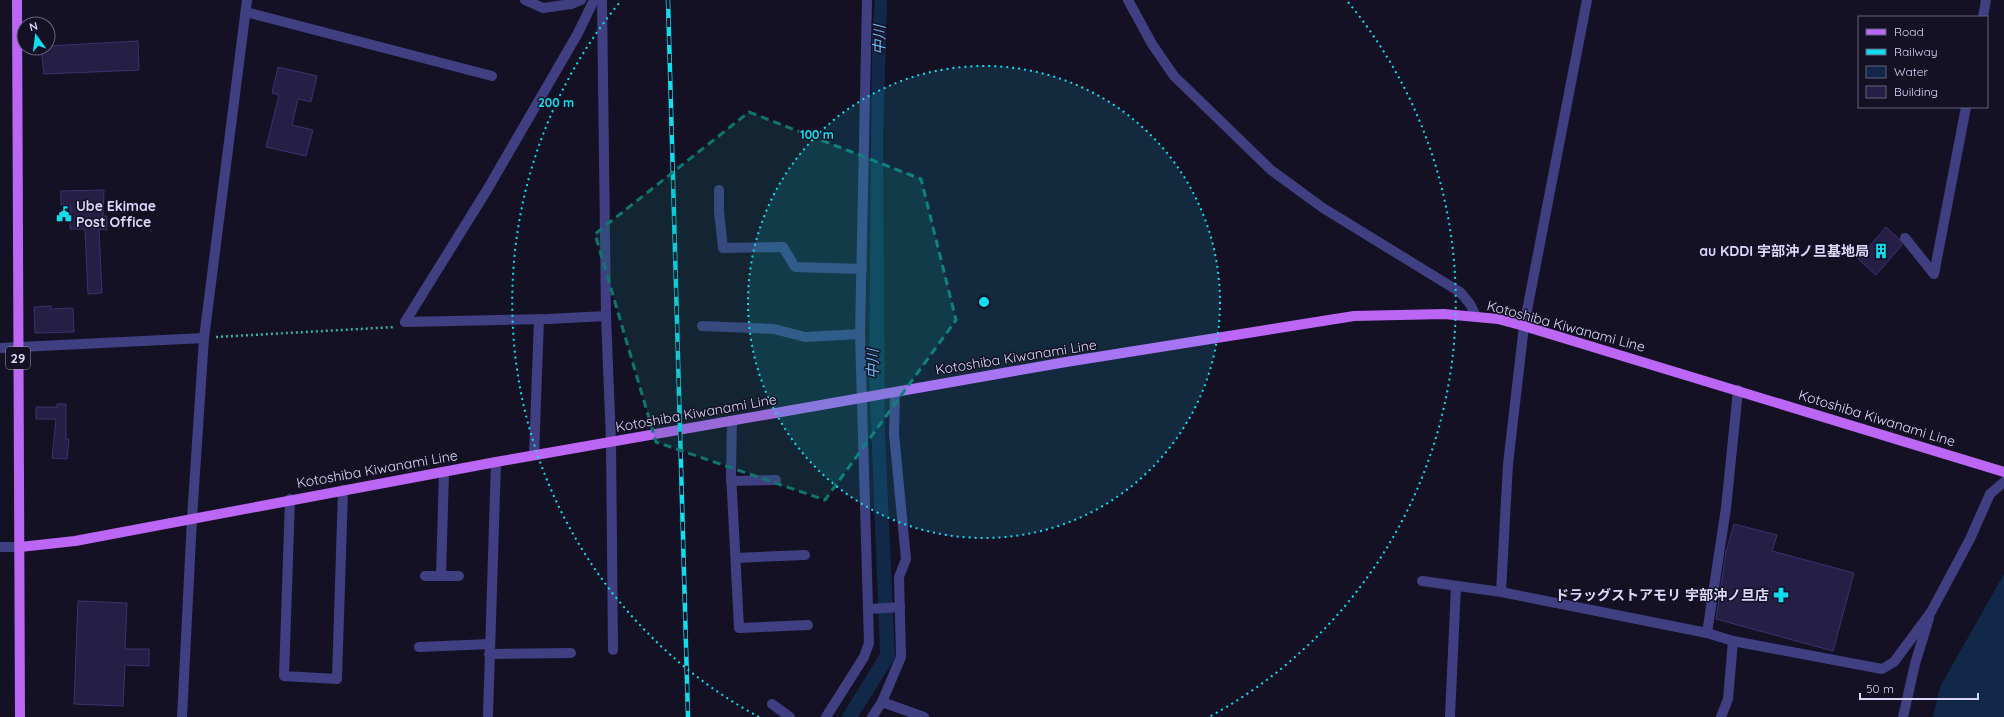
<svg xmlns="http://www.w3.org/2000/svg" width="2004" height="717" font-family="Quicksand,'Noto Sans JP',sans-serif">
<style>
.water{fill:#122848}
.building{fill:#251e45;stroke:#3c326f}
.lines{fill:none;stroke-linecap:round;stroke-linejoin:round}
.path{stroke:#38b0a6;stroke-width:2.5;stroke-dasharray:2 3;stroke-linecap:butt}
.minor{stroke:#403f81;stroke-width:10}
.major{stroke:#bc66f5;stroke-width:10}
.rail-casing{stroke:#10def0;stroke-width:4.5}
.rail{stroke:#141125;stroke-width:3;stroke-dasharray:9;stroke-linecap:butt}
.marked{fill:#0f766e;fill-opacity:0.2;stroke:#0f766e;stroke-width:3;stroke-dasharray:8 5;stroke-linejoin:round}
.ring{fill:none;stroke:#10def0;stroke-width:2;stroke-dasharray:2 4}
.labels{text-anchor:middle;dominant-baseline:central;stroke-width:3;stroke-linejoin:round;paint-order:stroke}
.shield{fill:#141125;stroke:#9f9cbc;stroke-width:1}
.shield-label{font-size:13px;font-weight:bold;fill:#dbd8fc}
.poi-label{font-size:14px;font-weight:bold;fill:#dbd8fc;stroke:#141125;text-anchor:end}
.street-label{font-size:14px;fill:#dbd8fc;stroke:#141125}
.water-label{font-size:15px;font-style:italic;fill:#6cb9f6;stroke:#141125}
.centre{fill:#10def0;stroke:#141125;stroke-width:2}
.ring-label{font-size:12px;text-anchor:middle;font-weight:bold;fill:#10def0;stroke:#141125;stroke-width:3;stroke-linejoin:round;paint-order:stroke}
</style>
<rect width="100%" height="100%" fill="#141125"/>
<!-- water -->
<g class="water">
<polygon points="875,0 887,0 883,140 885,434 895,658 858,717 841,717 880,654 869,371 872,37"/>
<polygon points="2004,574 2004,717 1933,717 1940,687"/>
</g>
<!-- building -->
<g class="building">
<polygon points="138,41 139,70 44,74 41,48 48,48 48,46"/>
<polygon points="278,67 317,76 311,102 298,99 292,125 313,130 306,156 266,147 279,95 272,93"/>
<polygon points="104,190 103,216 107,216 107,230 99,229 102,293 88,294 85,229 70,229 70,205 61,205 61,191"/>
<polygon points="1886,227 1899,239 1902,245 1876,275 1858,259"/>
<polygon points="51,306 51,309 73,308 74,332 35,333 34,307"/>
<polygon points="57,404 66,404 66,439 69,439 67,459 52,458 56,419 36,419 36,407 57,407"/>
<polygon points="1734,524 1777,535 1772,551 1854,573 1833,651 1716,619 1726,552"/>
<polygon points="78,601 127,603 125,649 149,649 149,666 125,665 123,706 74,704"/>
</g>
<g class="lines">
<!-- path -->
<polyline class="path" points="216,337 395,327"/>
<!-- minor -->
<g class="minor">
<polyline points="525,0 543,8 571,4 581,0"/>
<polyline points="602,0 606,316 611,442 613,650"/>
<polyline points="1128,0 1152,44 1174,76 1271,170 1323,208 1460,292 1470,304 1476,316"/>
<polyline points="246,12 492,76"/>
<polyline points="1983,17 1986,0"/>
<polyline points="719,190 719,212 723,248 783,247 795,267 862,269"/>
<polyline points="1905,238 1934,274 1966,107"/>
<polyline points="405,322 487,190 578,33 594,0"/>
<polyline points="405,322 548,319 606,316"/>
<polyline points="702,326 774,329 805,337 860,334"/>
<polyline points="0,348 204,338"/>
<polyline points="732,421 731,473 739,628 808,625"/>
<polyline points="534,455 539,319"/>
<polyline points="731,481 776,480"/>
<polyline points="290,499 284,676 337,679 343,490"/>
<polyline points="0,547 20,547"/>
<polyline points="736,558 805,555"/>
<polyline points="425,576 459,576"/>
<polyline points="441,576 444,472"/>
<polyline points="1422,581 1501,592 1707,633 1733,641 1882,669 1894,662 1931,612 1970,539 1990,494 2004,482"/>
<polyline points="1501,592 1508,464 1524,326 1587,0"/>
<polyline points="869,609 900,607"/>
<polyline points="1707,633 1726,508 1738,390"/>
<polyline points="419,647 490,644"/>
<polyline points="489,654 571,653"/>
<polyline points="882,702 924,717"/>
<polyline points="772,704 790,717"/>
<polyline points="488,715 496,462"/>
<polyline points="182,717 192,518 204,338 247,0"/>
<polyline points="826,717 864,657 869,643 860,334 867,0"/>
<polyline points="872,717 882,702 901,657 899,577 906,559 894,434 895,392"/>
<polyline points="1450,717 1456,586"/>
<polyline points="1721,717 1728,699 1733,641"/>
<polyline points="1903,717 1915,664 1929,618"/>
</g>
<!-- major -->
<g class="major">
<polyline points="17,0 20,717"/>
<polyline points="20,547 75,541 496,462 1066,362 1354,316 1444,314 1498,319 1524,326 2004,472"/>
</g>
<!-- rail casing -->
<g class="rail-casing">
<polyline id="rail" points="668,0 688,717"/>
</g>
<!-- rail -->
<use href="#rail" class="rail"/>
</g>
<!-- marked area -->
<path class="marked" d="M749,112L921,179L956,320L825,500L656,442L595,234Z"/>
<!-- distance rings -->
<circle cx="984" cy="302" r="236" fill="#10def0" fill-opacity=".12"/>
<g class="ring">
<circle cx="984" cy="302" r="236"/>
<path d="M759 717A472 472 0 0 1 620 2M1348 2A472 472 0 0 1 1209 717"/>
</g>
<!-- icons -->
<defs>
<g id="civic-bare" transform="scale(1.2)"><path d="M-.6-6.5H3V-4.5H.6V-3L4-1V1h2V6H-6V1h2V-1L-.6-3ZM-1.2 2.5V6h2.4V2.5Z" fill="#10def0" stroke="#141125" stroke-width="2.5" paint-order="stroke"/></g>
<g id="building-bare" transform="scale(1.2)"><path d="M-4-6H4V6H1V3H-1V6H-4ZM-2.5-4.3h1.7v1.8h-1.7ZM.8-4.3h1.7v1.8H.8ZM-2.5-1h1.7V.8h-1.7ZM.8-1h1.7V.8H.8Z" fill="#10def0" stroke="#141125" stroke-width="2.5" paint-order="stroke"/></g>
<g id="pharmacy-bare" transform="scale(1.2)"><path d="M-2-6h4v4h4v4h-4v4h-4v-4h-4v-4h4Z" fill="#10def0" stroke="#141125" stroke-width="2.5" paint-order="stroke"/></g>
</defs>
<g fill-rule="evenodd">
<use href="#civic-bare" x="64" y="214"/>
<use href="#building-bare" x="1881" y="251"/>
<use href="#pharmacy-bare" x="1781" y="595"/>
</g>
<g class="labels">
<!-- shield labels -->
<rect class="shield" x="6" y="347" width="24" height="22" rx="3"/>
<g class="shield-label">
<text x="18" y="358">29</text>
</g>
<!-- poi labels -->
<g class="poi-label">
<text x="76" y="206" text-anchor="start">Ube Ekimae<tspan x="76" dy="16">Post Office</tspan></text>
<text x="1869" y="251">au KDDI 宇部沖ノ旦基地局</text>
<text x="1769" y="595">ドラッグストアモリ 宇部沖ノ旦店</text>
</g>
<!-- street labels -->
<g class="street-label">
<text transform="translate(1566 326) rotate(15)">Kotoshiba Kiwanami Line</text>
<text transform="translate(1016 357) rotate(-9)">Kotoshiba Kiwanami Line</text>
<text transform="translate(696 413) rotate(-10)">Kotoshiba Kiwanami Line</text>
<text transform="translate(1877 418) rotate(17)">Kotoshiba Kiwanami Line</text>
<text transform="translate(377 469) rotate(-10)">Kotoshiba Kiwanami Line</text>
</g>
<!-- water labels -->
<g class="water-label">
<text transform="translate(879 40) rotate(-89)">中川</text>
<text transform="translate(872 364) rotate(-90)">中川</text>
</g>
</g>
<circle cx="984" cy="302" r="6" class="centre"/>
<g class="ring-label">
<text x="556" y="107">200 m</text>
<text x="817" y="139">100 m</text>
</g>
<!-- legend -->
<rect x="1858" y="16" width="130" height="92" fill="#141125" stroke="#64617b"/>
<rect x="1866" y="29" width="20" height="6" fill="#bc66f5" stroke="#64617b"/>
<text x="1894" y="36" font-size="12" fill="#dbd8fc">Road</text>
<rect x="1866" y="49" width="20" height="6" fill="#10def0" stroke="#64617b"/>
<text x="1894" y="56" font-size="12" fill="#dbd8fc">Railway</text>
<rect x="1866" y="66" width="20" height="12" fill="#122848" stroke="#64617b"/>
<text x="1894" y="76" font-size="12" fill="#dbd8fc">Water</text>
<rect x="1866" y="86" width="20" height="12" fill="#251e45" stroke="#64617b"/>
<text x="1894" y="96" font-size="12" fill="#dbd8fc">Building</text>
<!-- north arrow -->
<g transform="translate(36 36) rotate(346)"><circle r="19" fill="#141125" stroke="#64617b"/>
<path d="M0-3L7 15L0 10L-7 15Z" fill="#10def0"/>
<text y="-6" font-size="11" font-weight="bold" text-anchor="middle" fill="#dbd8fc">N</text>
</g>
<!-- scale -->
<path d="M1860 693v6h118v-6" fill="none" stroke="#dbd8fc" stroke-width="2"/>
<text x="1866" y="693" font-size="12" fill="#dbd8fc" stroke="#141125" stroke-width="3" paint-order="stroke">50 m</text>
</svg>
